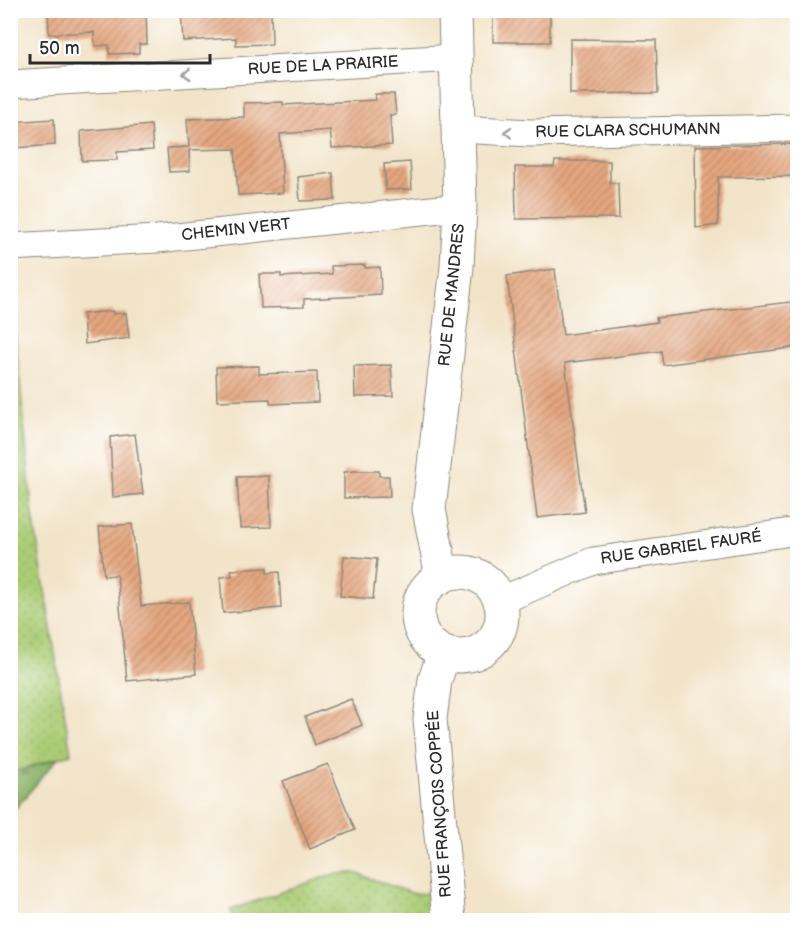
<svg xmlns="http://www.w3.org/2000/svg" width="808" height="931" font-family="'Balsamiq Sans',sans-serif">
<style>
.grass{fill:url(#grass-dots);stroke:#6a7c50;stroke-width:1.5}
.forest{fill:url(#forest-firs);stroke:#596e48;stroke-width:1.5}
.building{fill:url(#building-hatch)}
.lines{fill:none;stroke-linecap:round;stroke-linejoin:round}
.street-casing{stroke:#8e887a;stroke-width:29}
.secondary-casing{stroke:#8e887a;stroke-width:35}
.street{stroke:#fff;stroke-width:27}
.secondary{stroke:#fff;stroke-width:33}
.oneway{stroke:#a0a0a0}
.labels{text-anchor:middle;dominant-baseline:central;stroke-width:5;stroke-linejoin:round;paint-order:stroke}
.street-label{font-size:16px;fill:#2b2b2b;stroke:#fff}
</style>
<defs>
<pattern id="grass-dots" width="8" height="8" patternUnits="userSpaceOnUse" patternTransform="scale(1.5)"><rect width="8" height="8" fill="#aacc75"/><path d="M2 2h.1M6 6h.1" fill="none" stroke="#92af65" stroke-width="1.8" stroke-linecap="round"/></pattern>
<pattern id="forest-firs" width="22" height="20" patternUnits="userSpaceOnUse" patternTransform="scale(1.5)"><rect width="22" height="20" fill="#87b066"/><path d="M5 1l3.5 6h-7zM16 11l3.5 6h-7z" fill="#6f8f54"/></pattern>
<pattern id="building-hatch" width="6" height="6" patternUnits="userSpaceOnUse" patternTransform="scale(1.5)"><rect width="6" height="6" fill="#e5a780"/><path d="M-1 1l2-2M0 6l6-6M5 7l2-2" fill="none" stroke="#ba8869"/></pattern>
</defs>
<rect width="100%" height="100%" fill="#fff"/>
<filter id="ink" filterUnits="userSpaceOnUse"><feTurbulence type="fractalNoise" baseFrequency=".0167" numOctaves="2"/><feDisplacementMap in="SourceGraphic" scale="12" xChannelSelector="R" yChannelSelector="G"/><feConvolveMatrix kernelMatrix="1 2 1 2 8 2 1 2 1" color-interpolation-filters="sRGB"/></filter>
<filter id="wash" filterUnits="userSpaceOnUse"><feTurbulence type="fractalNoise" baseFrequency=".008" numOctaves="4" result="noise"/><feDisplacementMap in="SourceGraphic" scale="24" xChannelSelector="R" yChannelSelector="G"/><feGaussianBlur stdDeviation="1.35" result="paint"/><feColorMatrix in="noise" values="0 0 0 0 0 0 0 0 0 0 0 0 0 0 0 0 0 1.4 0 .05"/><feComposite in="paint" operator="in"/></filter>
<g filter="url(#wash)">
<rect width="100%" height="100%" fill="#f2e4c9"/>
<!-- grass -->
<g class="grass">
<polygon points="10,275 32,509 71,754 11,773"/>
<polygon points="355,873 414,894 428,893 432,920 234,920 230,910 334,874"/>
</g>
<!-- forest -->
<polygon class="forest" points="58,758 11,814 11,773"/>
<g id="blocks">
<!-- building -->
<g class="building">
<polygon points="48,10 146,12 147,44 139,44 139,53 109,54 109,45 95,46 94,32 49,34"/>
<polygon points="181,10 271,10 272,44 236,45 236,38 183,41"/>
<polygon points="493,10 550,12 550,42 493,42"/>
<polygon points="570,39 656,40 658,93 570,94"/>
<polygon points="375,94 394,94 396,115 390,115 392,145 332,148 330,130 280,134 283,193 238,195 235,149 189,150 190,171 169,172 167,148 189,147 187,119 244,117 244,103 283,102 283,105 376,100"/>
<polygon points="54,119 55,145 13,148 11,122"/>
<polygon points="151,125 153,150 117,152 117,160 82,161 81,131"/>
<polygon points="798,144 798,176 718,177 718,225 696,228 695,146"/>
<polygon points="555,161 610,161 610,183 618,183 619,218 516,219 515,167 554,167"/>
<polygon points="410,162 412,189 386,190 384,164"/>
<polygon points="333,173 335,200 300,201 298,177"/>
<polygon points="365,265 365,268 380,267 381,295 304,299 304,307 261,308 259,274 281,274 281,277 332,274 331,266"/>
<polygon points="555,269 563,335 657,322 656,318 798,301 798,347 663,365 661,351 565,363 585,512 537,518 507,276"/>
<polygon points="112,311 113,314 126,313 129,338 85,344 83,314"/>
<polygon points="391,365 393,396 355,397 354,366"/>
<polygon points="259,366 259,374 317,372 318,402 270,404 270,399 217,401 216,367"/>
<polygon points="135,434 143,494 113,497 110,437"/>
<polygon points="354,471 379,471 379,476 389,476 390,497 344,498 344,472"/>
<polygon points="269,476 271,527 240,528 237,477"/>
<polygon points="132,524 141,606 189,602 196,674 127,681 117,575 104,576 99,527"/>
<polygon points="344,556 377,559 373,599 340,596"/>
<polygon points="267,568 267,573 279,572 281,608 223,613 220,577 232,576 231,570"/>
<polygon points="351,699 362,725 315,745 305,717"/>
<polygon points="328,764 355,830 310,849 283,781"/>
</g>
</g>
</g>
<g filter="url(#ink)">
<use href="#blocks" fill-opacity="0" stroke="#8e887a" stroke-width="1.5"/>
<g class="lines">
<!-- street casing -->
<g class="street-casing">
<g id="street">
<polyline points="10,84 455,58"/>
<polyline points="458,129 530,133 798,128"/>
<polyline points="10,247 157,239 460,207"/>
<polyline points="500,601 593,561 798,531"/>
</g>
</g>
<!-- secondary casing -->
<g class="secondary-casing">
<g id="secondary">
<circle cx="460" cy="614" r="42"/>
<polyline points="442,577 429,509 457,267 460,207 455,10"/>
<polyline points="444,653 435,680 430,719 449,920"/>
</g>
</g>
<!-- street -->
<use href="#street" class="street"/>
<!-- secondary -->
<use href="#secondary" class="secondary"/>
</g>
<!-- one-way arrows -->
<defs><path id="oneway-chevron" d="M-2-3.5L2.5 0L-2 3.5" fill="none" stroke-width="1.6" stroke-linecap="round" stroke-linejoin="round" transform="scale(1.5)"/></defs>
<g class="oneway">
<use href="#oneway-chevron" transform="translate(187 74) rotate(177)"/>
<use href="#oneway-chevron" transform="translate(508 132) rotate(-177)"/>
</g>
</g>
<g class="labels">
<!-- street labels -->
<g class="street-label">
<text transform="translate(323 66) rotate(-3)">RUE DE LA PRAIRIE</text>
<text transform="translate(628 131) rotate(-1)">RUE CLARA SCHUMANN</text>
<text transform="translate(236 230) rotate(-6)">CHEMIN VERT</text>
<text transform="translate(452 295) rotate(-84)">RUE DE MANDRES</text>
<text transform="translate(681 548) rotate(-8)">RUE GABRIEL FAURÉ</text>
<text transform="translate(440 804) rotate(-94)">RUE FRANÇOIS COPPÉE</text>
</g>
</g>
<!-- margin -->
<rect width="808" height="931" fill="none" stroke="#fff" stroke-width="36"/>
<!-- scale -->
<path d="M30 54v9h180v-9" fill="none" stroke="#2b2b2b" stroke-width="3"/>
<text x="39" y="54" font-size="18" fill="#2b2b2b" stroke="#ffffff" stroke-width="4.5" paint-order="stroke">50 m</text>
</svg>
